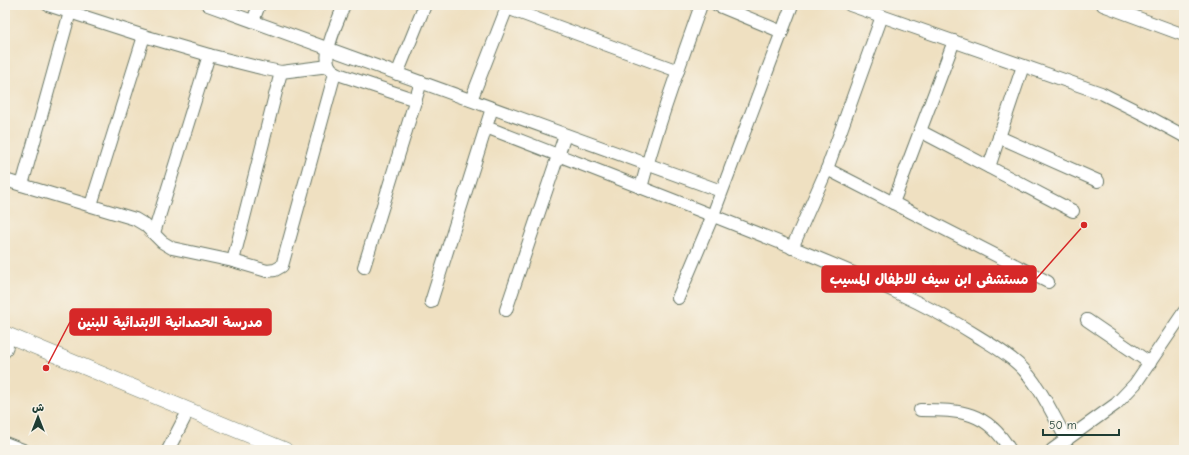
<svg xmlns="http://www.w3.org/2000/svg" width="1189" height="455" font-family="'Comic Neue','Playpen Sans Arabic',sans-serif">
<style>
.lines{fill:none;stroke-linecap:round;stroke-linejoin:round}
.minor-casing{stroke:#687665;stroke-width:14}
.major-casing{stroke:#687665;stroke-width:16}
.minor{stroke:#fff;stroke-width:12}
.major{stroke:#fff;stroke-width:15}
.leader{fill:none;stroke:#d62828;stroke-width:1.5}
.callout-dot{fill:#d62828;stroke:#f7f3e8;stroke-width:1.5}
.callout{fill:#d62828;stroke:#d62828;stroke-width:1.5}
.callout-label{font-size:14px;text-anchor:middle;font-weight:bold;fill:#fff}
</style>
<rect width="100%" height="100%" fill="#f7f3e8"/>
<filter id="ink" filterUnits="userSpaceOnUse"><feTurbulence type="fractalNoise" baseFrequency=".025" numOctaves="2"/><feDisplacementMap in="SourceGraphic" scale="8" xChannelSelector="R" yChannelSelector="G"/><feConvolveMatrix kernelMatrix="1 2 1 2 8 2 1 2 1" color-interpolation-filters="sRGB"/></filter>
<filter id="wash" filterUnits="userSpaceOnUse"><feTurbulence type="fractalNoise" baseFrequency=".012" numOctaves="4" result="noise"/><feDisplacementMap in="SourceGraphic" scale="16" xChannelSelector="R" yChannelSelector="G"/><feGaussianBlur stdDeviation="0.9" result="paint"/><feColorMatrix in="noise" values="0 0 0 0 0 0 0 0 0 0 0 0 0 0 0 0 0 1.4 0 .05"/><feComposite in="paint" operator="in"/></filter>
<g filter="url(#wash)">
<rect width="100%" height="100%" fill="#efe0c1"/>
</g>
<g filter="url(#ink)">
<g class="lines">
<!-- minor casing -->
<g class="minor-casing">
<g id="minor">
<polyline points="48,5 144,36 209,55 261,68 281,72 329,66"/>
<polyline points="208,5 721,191"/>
<path d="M344,5C339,19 322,52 329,66C332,72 338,74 344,76L416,100"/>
<polyline points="717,5 782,32"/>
<polyline points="850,5 1101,93 1147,116 1184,136"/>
<polyline points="1103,5 1184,35"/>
<polyline points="507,8 678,71"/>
<polyline points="253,21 259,5"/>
<polyline points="397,74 425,5"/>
<polyline points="471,100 508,5"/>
<path d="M492,108L486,127C593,169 701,210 808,254C866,278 926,303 979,337C992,345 1006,353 1018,364C1040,384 1052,414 1067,440"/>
<polyline points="920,131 1073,211"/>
<polyline points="999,137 1098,181"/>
<polyline points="989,167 1023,66"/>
<polyline points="827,169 1048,282"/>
<polyline points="5,180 135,219 145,225 162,242 172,248 233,261 267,271 275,270 282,266 335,73"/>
<polyline points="22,185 70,12 76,5"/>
<path d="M641,188C657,126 680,65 701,5"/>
<polyline points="893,203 954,41"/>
<polyline points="91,205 144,36"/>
<polyline points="154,233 209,55"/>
<polyline points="792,248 827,169 882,16"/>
<polyline points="233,261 281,72"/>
<polyline points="364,267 421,82"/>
<polyline points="678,298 713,215 792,5"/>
<polyline points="431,302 486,127"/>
<polyline points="506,310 565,135"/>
<polyline points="1087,320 1150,363"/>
<polyline points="5,351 7,346"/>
<path d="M920,410C961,410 987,411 1010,450"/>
<polyline points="5,443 23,450"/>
<polyline points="168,450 184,419"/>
<polyline points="1052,450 1116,404 1135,384 1184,312"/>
</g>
</g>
<!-- major casing -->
<g class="major-casing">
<polyline id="major" points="5,334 285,450"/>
</g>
<!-- minor -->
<use href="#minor" class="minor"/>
<!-- major -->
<use href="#major" class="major"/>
</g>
</g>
<!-- callouts -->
<path class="leader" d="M1084 225L1036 279M46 368L70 322"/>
<g class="callout-dot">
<circle cx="1084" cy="225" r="4"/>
<circle cx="46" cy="368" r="4"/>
</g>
<g class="callout">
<rect x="822" y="266" width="214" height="26" rx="4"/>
<rect x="70" y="309" width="201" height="26" rx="4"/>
</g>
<g class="callout-label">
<text x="929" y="284">مستشفى ابن سيف للاطفال المسيب</text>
<text x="170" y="327">مدرسة الحمدانية الابتدائية للبنين</text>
</g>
<!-- margin -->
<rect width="1189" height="455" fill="none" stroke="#f7f3e8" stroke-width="20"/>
<!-- north arrow -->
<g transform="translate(38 417)" stroke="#f7f3e8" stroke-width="3" paint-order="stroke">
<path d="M0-3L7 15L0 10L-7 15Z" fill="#1f3d34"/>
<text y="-6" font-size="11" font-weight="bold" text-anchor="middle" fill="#1f3d34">ش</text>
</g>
<!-- scale -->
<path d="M1043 429v6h76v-6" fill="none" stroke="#1f3d34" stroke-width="2"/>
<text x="1049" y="429" font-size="12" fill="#1f3d34" stroke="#f7f3e8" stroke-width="3" paint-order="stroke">50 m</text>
</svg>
